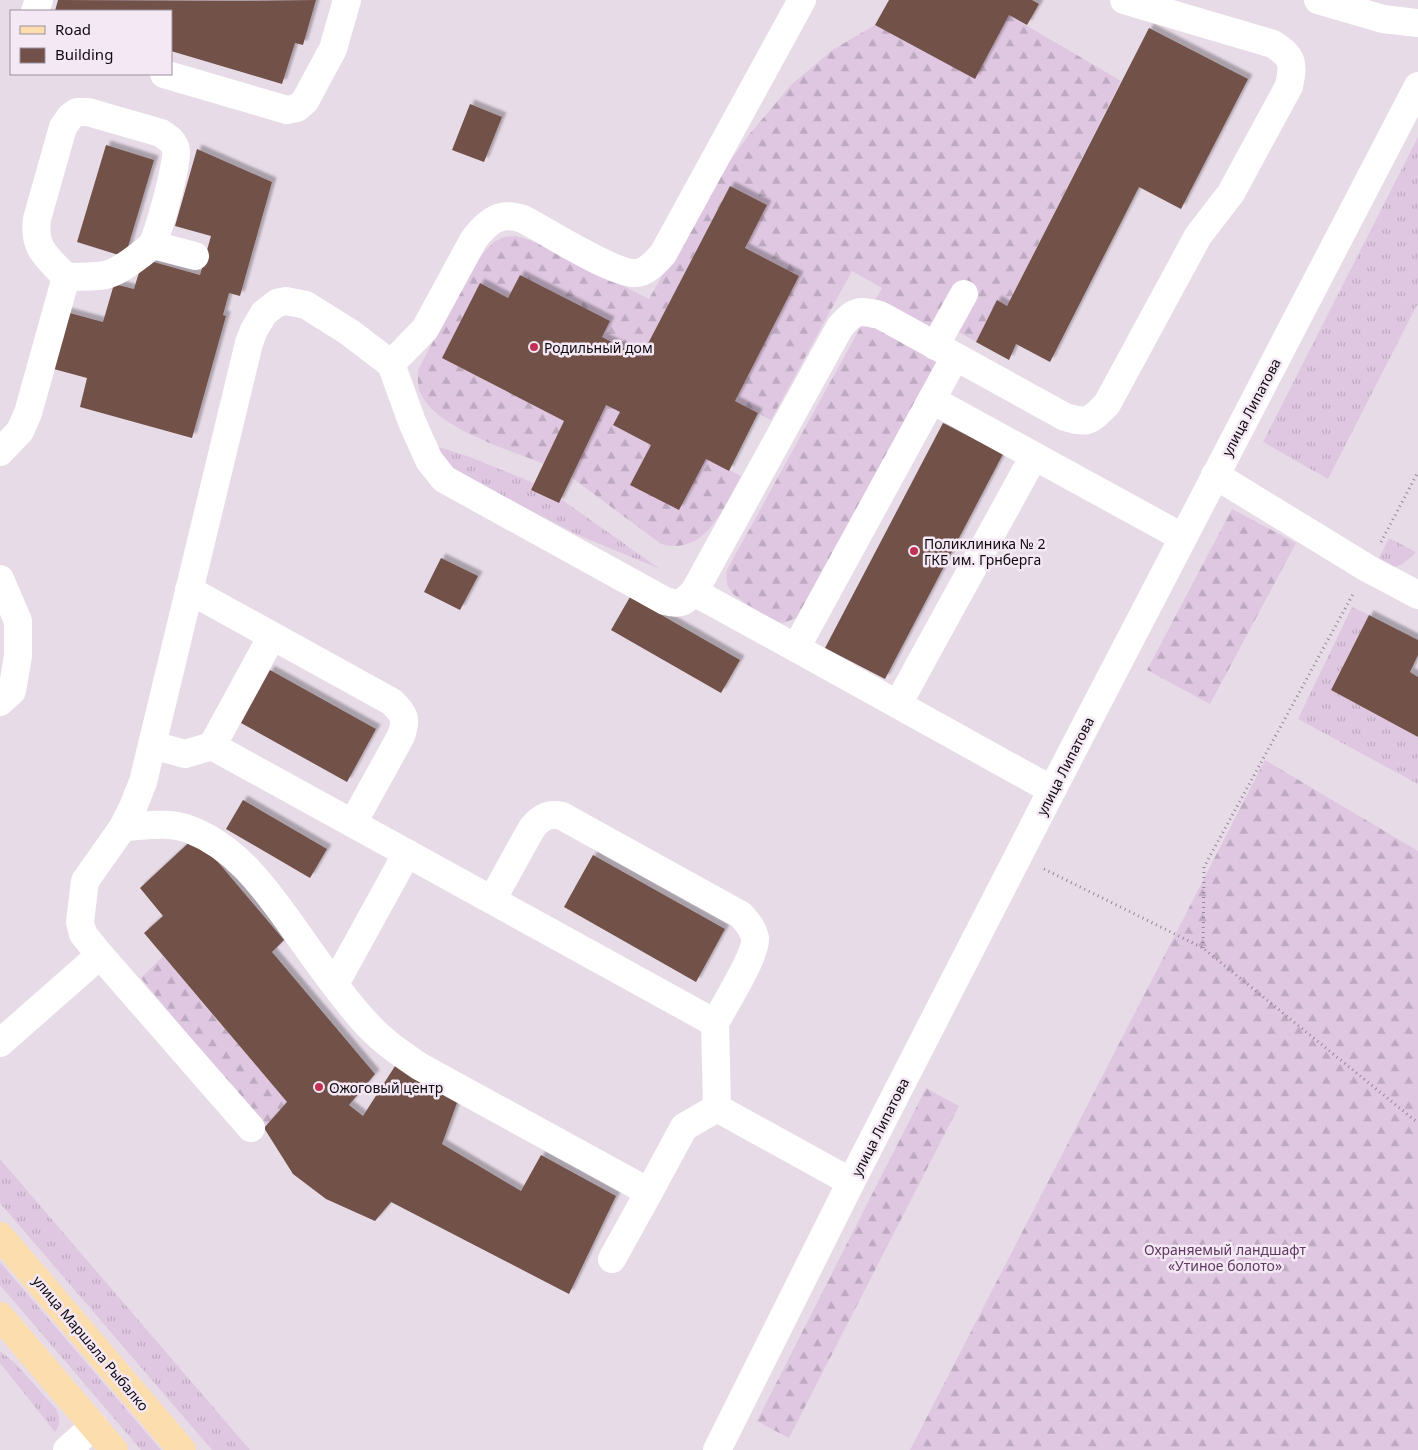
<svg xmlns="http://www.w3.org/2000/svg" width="1418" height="1450" font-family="'Noto Sans',sans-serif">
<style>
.grass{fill:url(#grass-tufts)}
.forest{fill:url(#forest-firs)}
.building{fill:#72514a;filter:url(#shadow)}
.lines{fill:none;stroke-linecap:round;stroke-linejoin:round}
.path{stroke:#928992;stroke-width:3;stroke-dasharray:1 4;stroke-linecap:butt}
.minor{stroke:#fff;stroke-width:28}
.major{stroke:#fbddae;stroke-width:28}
.poi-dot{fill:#c13153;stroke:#f5e8f5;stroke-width:2}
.labels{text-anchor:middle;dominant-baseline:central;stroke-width:5;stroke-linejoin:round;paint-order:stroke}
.poi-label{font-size:14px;fill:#0f0b0f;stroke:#f5e8f5;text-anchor:start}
.street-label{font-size:14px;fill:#0f0b0f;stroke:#f5e8f5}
.park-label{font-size:14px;fill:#5d3a60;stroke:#f5e8f5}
</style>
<defs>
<pattern id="grass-tufts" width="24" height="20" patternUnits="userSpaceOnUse" patternTransform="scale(1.25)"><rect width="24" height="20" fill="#dfc7e1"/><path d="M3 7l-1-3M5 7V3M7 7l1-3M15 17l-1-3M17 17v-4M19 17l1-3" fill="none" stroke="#beaac0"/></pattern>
<pattern id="forest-firs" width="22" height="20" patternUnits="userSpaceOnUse" patternTransform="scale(1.25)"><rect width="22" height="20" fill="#dfc7e1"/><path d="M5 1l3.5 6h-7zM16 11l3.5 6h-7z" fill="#beaac0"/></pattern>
<filter id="shadow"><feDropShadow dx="4.5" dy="-4.5" stdDeviation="1" flood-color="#0004"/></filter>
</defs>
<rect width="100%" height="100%" fill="#e7dbe8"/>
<!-- grass -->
<g class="grass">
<polygon points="1418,137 1418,303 1328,479 1263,442"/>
<polygon points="426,443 470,457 534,483 531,490 558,503 561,499 660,569 578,535 454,471"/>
<path d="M1389,538L1416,552C1402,567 1395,570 1375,566Z"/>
<polygon points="1352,607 1369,615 1331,690 1418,737 1418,784 1298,719"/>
<polygon points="0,1159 250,1450 212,1450 0,1203"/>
<polygon points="0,1262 161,1450 141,1450 0,1285"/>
<path d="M0,1351L16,1364L56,1409C60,1418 61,1424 55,1432L0,1363Z"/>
</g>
<!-- forest -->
<g class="forest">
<path d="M1009,15L1121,81L1007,306L997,301L976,342L957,331L799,617L783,623L776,621C765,614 736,600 730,590C726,584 726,577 727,570L882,288L852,271L771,420L735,401L799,276L745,248L767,205L730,186L641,357L602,337L520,275L508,298L480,283L442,358L564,421L544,464C510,450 434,428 420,392C417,385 418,377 418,370L472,268L484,252L494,242L504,237L516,236L536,242L649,299L714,183L748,136L792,84L834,49L875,25Z"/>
<path d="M606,405L620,412L613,425L651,445L631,485L706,459L741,476C723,508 706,556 661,544L571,477Z"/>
<polygon points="1232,509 1296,543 1210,704 1147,670"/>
<polygon points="1265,760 1418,851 1418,1450 910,1450"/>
<polygon points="163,956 287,1102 264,1128 141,978"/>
<polygon points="926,1088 959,1106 789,1438 757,1421"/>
</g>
<!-- building -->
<g class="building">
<polygon points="58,0 243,1 316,0 303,45 295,43 282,84 171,51 171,11 55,11"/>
<polygon points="889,0 1032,0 1039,4 1027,25 1009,15 975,79 875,25"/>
<polygon points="1149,28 1248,79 1181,209 1139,187 1050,362 1016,344 1009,360 976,342 997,300 1007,306"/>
<polygon points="470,104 502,117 484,162 452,150"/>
<polygon points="106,145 154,160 125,257 77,242"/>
<polygon points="197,149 272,182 240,296 229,293 223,315 226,316 192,438 80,407 87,378 50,368 66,312 103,322 114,284 134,289 143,259 200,275 211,236 175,226"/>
<polygon points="730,186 767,205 745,248 799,276 735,401 758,413 729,471 706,459 679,510 630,485 651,445 613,425 620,412 606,405 559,503 531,490 564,421 442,358 480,283 508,298 520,275 610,321 602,337 641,357"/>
<polygon points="943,423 1003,454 885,679 825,648"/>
<polygon points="441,558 478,576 460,610 424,592"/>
<polygon points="630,597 740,660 721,693 611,630"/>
<polygon points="1369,615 1418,640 1418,655 1410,672 1418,677 1418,737 1331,690"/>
<polygon points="270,670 376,729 347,782 241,723"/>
<polygon points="243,800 327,849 310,878 226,829"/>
<polygon points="196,836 284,940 272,952 375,1074 349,1105 363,1116 397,1063 458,1100 442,1144 521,1191 541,1155 616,1196 569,1294 391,1202 375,1221 326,1199 293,1174 264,1128 287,1102 144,933 163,916 140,888"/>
<polygon points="593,855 725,929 696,982 564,907"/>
</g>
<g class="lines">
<!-- path -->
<g class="path">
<polyline points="1381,542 1418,472"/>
<polyline points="1044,869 1203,948 1418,1123"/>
<polyline points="1203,948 1204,867 1353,594"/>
</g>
<!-- minor -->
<g class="minor">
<polyline points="1318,0 1383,19 1418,23"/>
<polyline points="35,11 39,0"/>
<polyline points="164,74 287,110 297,108 305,101 333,49 347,0"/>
<path d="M77,112H88L161,133C168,138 174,141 176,150C179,158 157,241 151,246C141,255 121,270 109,274C96,278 80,276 66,277C47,257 33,249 37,219L63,127L70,117Z"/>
<polyline points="153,245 195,256"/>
<polyline points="935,346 964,294"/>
<path d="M391,364L425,329L474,239C488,221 500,211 523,219C546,231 613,274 635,273C646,273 656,262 663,254L802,0"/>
<polyline points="932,400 1182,537"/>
<polyline points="0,452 20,431 28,413 66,277"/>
<polyline points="1215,475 1367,568 1418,595"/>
<polyline points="0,579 18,621 18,656 12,691 0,702"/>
<path d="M189,590L392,702C405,715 407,719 401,736L353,823"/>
<path d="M694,592L840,327C854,310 859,310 880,315L1065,417C1089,424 1090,421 1107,404L1198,236L1231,193L1289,86C1294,63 1293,57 1273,44L1124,0"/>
<path d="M272,636L212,746L715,1023C724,1006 757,954 755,938C753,928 747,922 741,915L562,816C548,813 541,817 532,828L492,900"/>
<polyline points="796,648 1052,790"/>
<polyline points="898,704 1034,456"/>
<polyline points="152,745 185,754 212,746"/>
<path d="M123,827C145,826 170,821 191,830C234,847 261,883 287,919C310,951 332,984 358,1014C377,1037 394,1049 419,1066L649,1192L684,1127L717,1108"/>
<path d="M100,955L83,934L80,922L85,881L123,827L133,807L143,782L249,343L254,330L264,313L277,303L286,301L306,305L349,332L391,364L412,422L429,460L444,479L665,601C680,605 683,603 694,592L796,648L955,357"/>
<polyline points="335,984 407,853"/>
<polyline points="715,1023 717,1108 851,1182"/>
<polyline points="0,1043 100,955 251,1128"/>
<polyline points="612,1259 649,1192"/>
<polyline points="67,1450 94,1426"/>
<polyline points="717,1450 851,1182 1052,790 1418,86"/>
</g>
<!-- major -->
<g class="major">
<polyline points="0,1236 182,1450"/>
<polyline points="0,1316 114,1450"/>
</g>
</g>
<!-- markers -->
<g class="poi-dot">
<circle cx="534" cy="347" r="5"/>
<circle cx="914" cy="551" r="5"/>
<circle cx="319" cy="1087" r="5"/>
</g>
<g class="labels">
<!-- poi labels -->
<g class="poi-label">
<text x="544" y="347">Родильный дом</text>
<text x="924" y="543">Поликлиника № 2<tspan x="924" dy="16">ГКБ им. Грнберга</tspan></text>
<text x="329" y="1087">Ожоговый центр</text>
</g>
<!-- street labels -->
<g class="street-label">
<text transform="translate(1251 407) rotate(-62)">улица Липатова</text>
<text transform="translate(1065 766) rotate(-63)">улица Липатова</text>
<text transform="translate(880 1127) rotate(-63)">улица Липатова</text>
<text transform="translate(91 1343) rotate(50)">улица Маршала Рыбалко</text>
</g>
<!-- park labels -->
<g class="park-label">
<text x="1225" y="1249">Охраняемый ландшафт<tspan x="1225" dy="16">«Утиное болото»</tspan></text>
</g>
</g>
<!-- legend -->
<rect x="10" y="10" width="162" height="65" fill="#f5e8f5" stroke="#999099"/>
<rect x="20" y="26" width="25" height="8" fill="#fbddae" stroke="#999099"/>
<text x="55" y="35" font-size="15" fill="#0f0b0f">Road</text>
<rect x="20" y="48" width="25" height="15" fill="#72514a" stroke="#999099"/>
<text x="55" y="60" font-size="15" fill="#0f0b0f">Building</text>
</svg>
